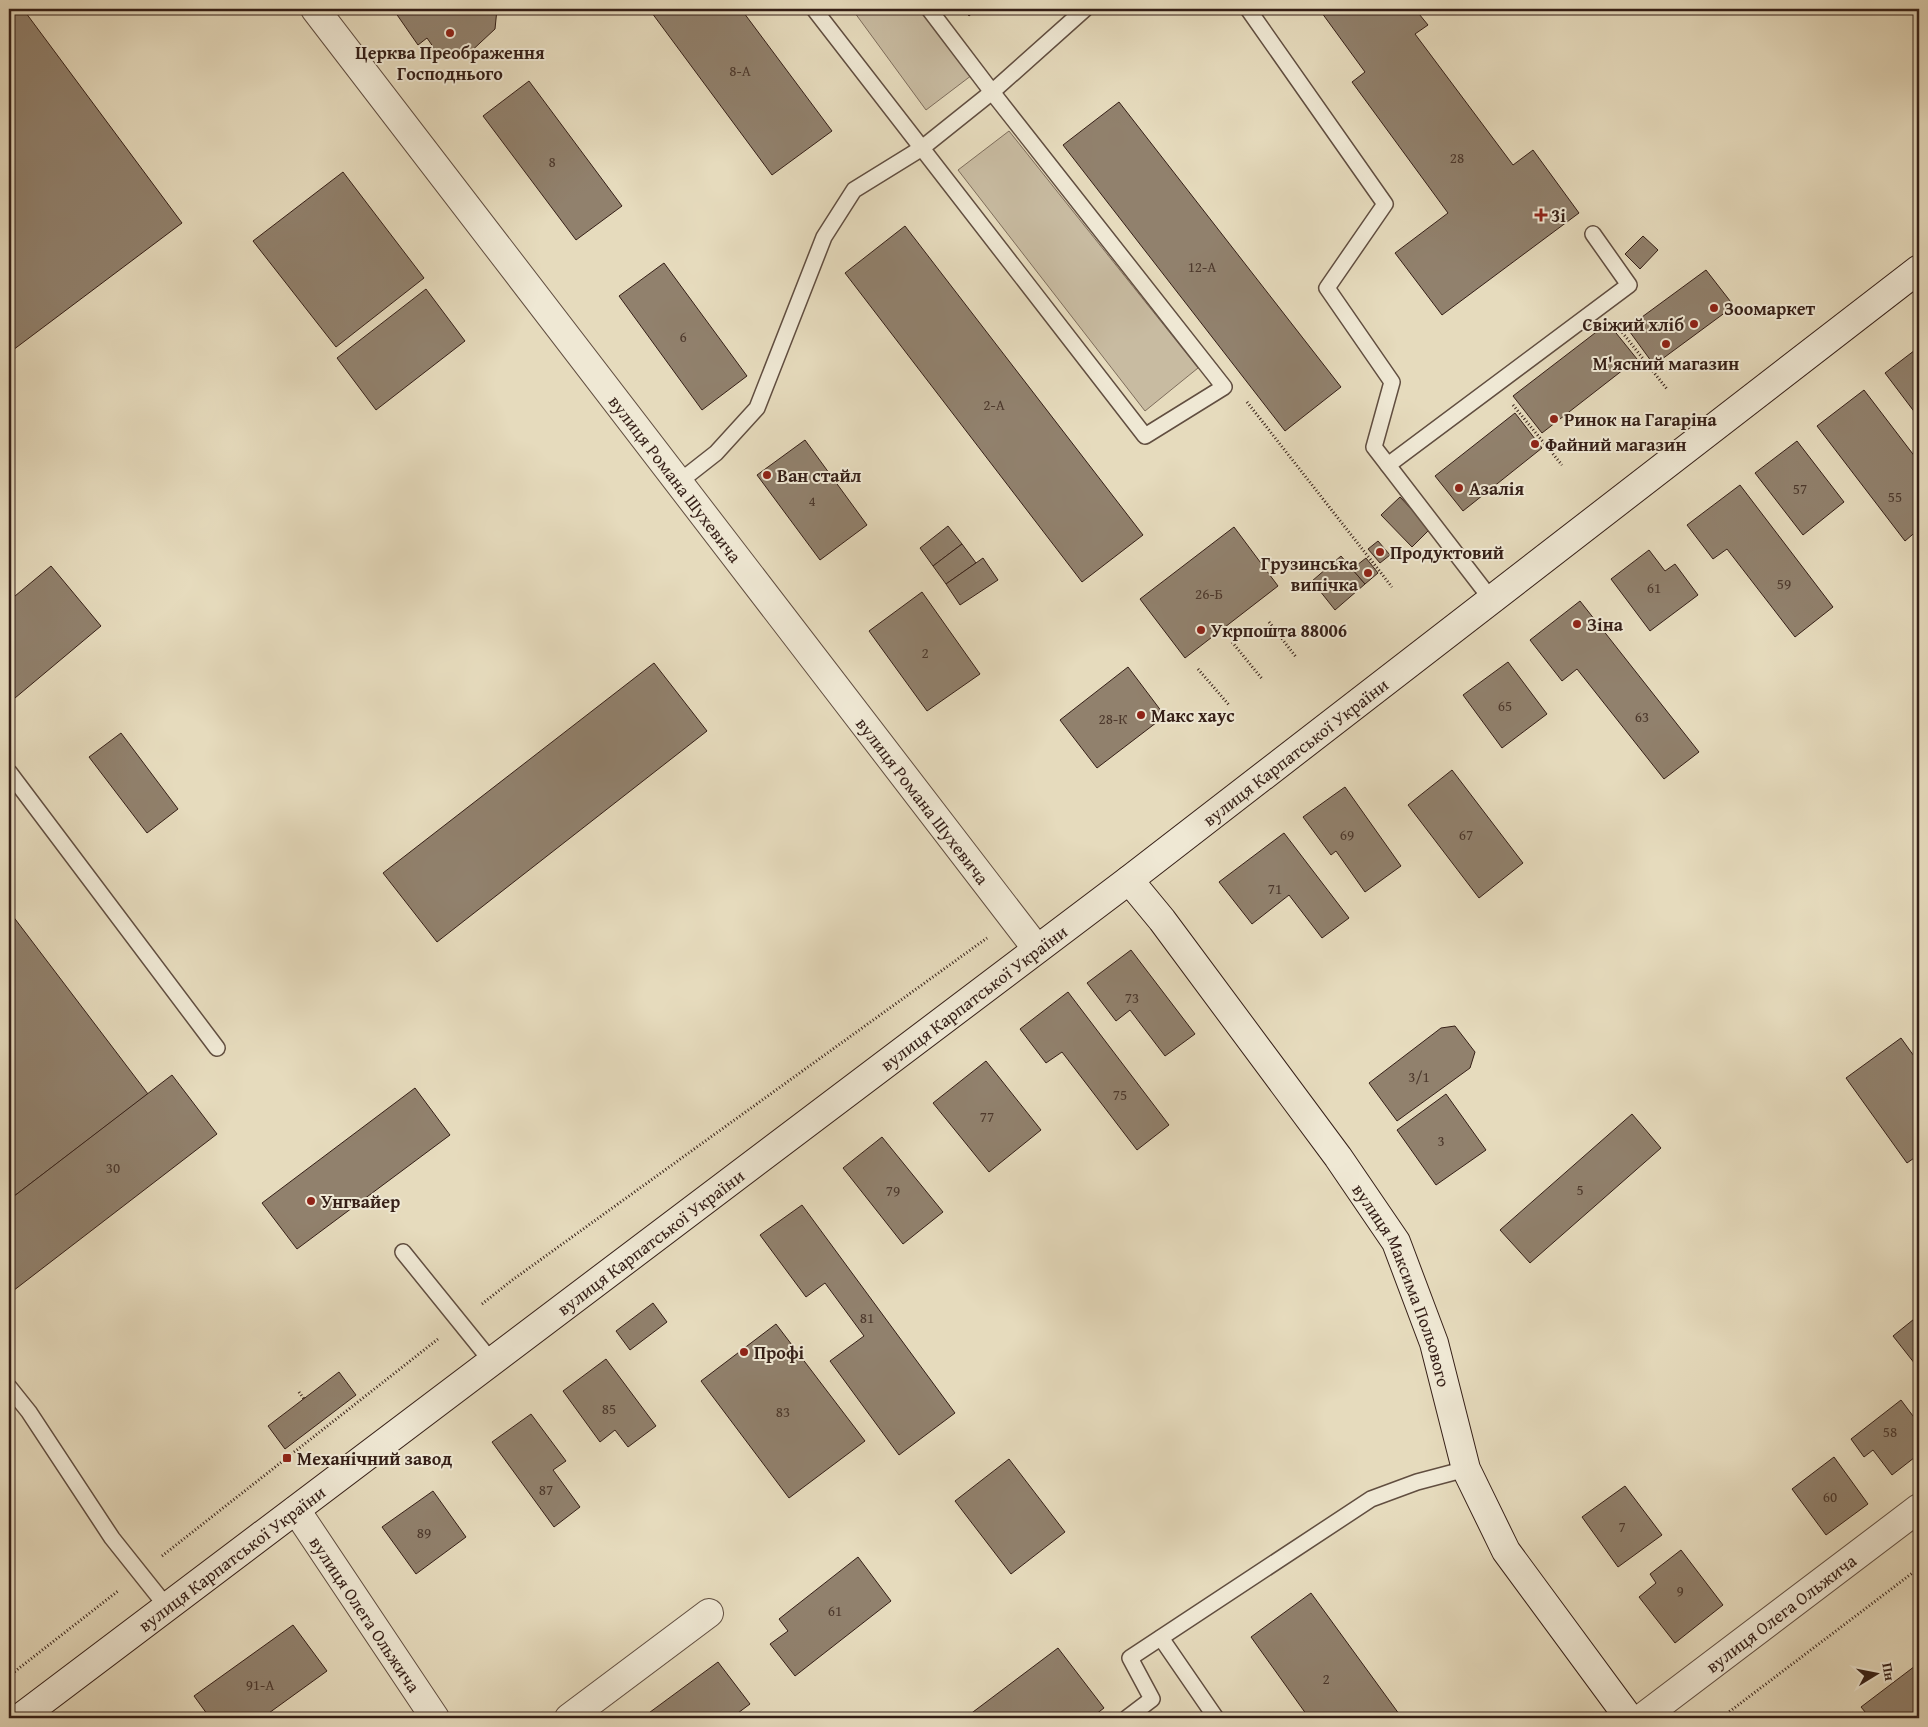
<svg xmlns="http://www.w3.org/2000/svg" width="1928" height="1727" font-family="'Gentium Book Plus',serif">
<style>
.green{fill:#c8bba1;stroke:#7e6d5c}
.building{fill:#91816d;stroke:#351f17}
.lines{fill:none;stroke-linecap:round;stroke-linejoin:round}
.lane-casing{stroke:#614e40;stroke-width:18}
.street-casing{stroke:#614e40;stroke-width:30}
.secondary-casing{stroke:#351f17;stroke-width:30}
.path{stroke:#351f17;stroke-width:3;stroke-dasharray:1 2.5;stroke-linecap:butt}
.lane{stroke:#efe8d4;stroke-width:15}
.street{stroke:#efe8d4;stroke-width:28}
.secondary{stroke:#efe8d4;stroke-width:28}
.poi-dot{fill:#8f2418;stroke:#efe8d4;stroke-width:2}
.labels{text-anchor:middle;dominant-baseline:central;stroke-width:4;stroke-linejoin:round;paint-order:stroke}
.number-label{font-size:15px;fill:#4c382c}
.poi-label{font-size:18px;font-weight:bold;fill:#351f17;stroke:#efe8d4;text-anchor:start}
.street-label{font-size:18px;fill:#351f17;stroke:#efe8d4}
</style>
<rect width="100%" height="100%" fill="#e6dbbd"/>
<filter id="stains"><feTurbulence type="fractalNoise" baseFrequency=".004" numOctaves="4"/><feColorMatrix values="0 0 0 0 .2 0 0 0 0 .09 0 0 0 0 .02 0 0 0 .5 -.17"/></filter>
<radialGradient id="worn" r=".72"><stop offset=".6" stop-color="#630" stop-opacity="0"/><stop offset="1" stop-color="#630" stop-opacity=".3"/></radialGradient>
<!-- green -->
<g class="green">
<polygon points="852,9 921,9 972,75 926,110"/>
<polygon points="1009,131 1198,368 1145,411 958,170"/>
</g>
<!-- building -->
<g class="building">
<polygon points="9,9 23,9 182,223 9,353"/>
<polygon points="393,9 497,9 495,29 466,56 436,51 427,38 418,45"/>
<polygon points="649,9 741,9 832,131 772,175"/>
<polygon points="963,9 977,9 969,16"/>
<polygon points="1319,9 1415,9 1428,25 1415,34 1513,165 1533,150 1579,213 1442,315 1395,253 1448,213 1352,82 1365,72"/>
<polygon points="529,81 622,206 576,240 483,116"/>
<polygon points="1119,102 1341,387 1285,431 1063,145"/>
<polygon points="343,172 424,278 336,347 253,241"/>
<polygon points="905,226 1143,535 1082,582 845,273"/>
<polygon points="1643,236 1658,250 1640,269 1625,254"/>
<polygon points="664,263 747,376 702,410 619,296"/>
<polygon points="1706,270 1734,306 1654,365 1627,328"/>
<polygon points="426,289 465,341 376,410 337,358"/>
<polygon points="1608,323 1637,359 1542,433 1513,396"/>
<polygon points="1919,347 1919,418 1885,373"/>
<polygon points="1864,390 1919,462 1919,529 1905,541 1817,426"/>
<polygon points="1515,413 1542,448 1463,511 1435,476"/>
<polygon points="805,440 867,525 820,560 757,475"/>
<polygon points="1797,441 1844,502 1803,535 1755,473"/>
<polygon points="1740,485 1833,607 1795,637 1727,549 1713,559 1687,525"/>
<polygon points="1400,497 1430,529 1412,547 1381,515"/>
<polygon points="948,526 962,544 933,566 920,548"/>
<polygon points="1234,527 1278,586 1185,658 1140,599"/>
<polygon points="1378,541 1390,555 1380,563 1368,549"/>
<polygon points="962,544 976,563 946,584 933,566"/>
<polygon points="1649,550 1665,571 1675,564 1698,595 1650,631 1611,579"/>
<polygon points="1341,556 1365,584 1335,610 1312,581"/>
<polygon points="983,558 998,580 960,605 946,584"/>
<polygon points="1366,558 1378,573 1365,584 1352,569"/>
<polygon points="51,566 101,626 15,698 9,690 9,601"/>
<polygon points="922,592 980,674 927,711 869,631"/>
<polygon points="1580,601 1699,752 1664,779 1577,669 1562,681 1530,640"/>
<polygon points="1508,662 1547,714 1502,748 1463,695"/>
<polygon points="654,663 707,731 437,942 383,873"/>
<polygon points="1128,667 1165,716 1097,768 1060,720"/>
<polygon points="121,733 178,809 147,833 89,757"/>
<polygon points="1452,770 1523,863 1479,898 1408,805"/>
<polygon points="1345,787 1401,866 1365,892 1336,851 1331,855 1303,817"/>
<polygon points="1284,833 1349,918 1322,938 1289,895 1252,924 1219,882"/>
<polygon points="9,911 148,1094 9,1200"/>
<polygon points="1131,950 1195,1034 1165,1056 1130,1010 1116,1021 1087,983"/>
<polygon points="1068,992 1169,1125 1137,1150 1062,1052 1046,1063 1020,1029"/>
<polygon points="1455,1026 1475,1052 1470,1068 1397,1121 1369,1083 1441,1028"/>
<polygon points="1901,1038 1919,1063 1919,1158 1917,1156 1907,1163 1846,1078"/>
<polygon points="986,1061 1041,1130 989,1172 933,1103"/>
<polygon points="172,1075 217,1134 9,1294 9,1200"/>
<polygon points="415,1088 450,1135 297,1249 262,1203"/>
<polygon points="1446,1094 1486,1150 1436,1185 1397,1130"/>
<polygon points="1632,1114 1661,1148 1530,1263 1500,1230"/>
<polygon points="882,1137 943,1212 903,1244 843,1168"/>
<polygon points="802,1205 955,1413 899,1455 830,1361 864,1336 825,1283 806,1297 760,1235"/>
<polygon points="653,1303 667,1322 630,1350 616,1331"/>
<polygon points="1919,1315 1919,1369 1893,1336"/>
<polygon points="776,1324 865,1441 789,1498 701,1381"/>
<polygon points="606,1359 656,1426 628,1447 615,1430 600,1442 563,1391"/>
<polygon points="339,1372 356,1395 285,1449 268,1426"/>
<polygon points="1901,1400 1919,1424 1919,1454 1892,1475 1873,1450 1864,1457 1851,1439"/>
<polygon points="531,1414 566,1461 553,1470 580,1507 554,1527 492,1442"/>
<polygon points="1834,1457 1868,1504 1826,1535 1792,1489"/>
<polygon points="1009,1459 1065,1532 1011,1574 955,1501"/>
<polygon points="1625,1486 1662,1535 1618,1567 1582,1517"/>
<polygon points="433,1491 466,1537 416,1574 382,1527"/>
<polygon points="1681,1550 1723,1605 1675,1643 1639,1597 1656,1583 1650,1574"/>
<polygon points="858,1557 891,1601 795,1676 770,1644 788,1631 779,1619"/>
<polygon points="1311,1593 1402,1718 1309,1718 1251,1637"/>
<polygon points="293,1625 327,1671 262,1718 210,1718 194,1696"/>
<polygon points="1058,1648 1104,1708 1091,1718 965,1718"/>
<polygon points="718,1662 750,1704 734,1716 735,1718 642,1718"/>
<polygon points="1919,1663 1919,1718 1870,1718 1861,1707"/>
</g>
<g class="lines">
<!-- lane casing -->
<g class="lane-casing">
<g id="lane">
<polyline points="814,9 1145,436 1224,387 992,92 929,9"/>
<polyline points="1248,9 1385,204 1327,288 1392,382 1374,447 1491,599"/>
<polyline points="1388,465 1629,285 1593,234"/>
<polyline points="679,482 716,453 757,408 824,237 854,190 922,148 992,92 1085,9"/>
<polyline points="9,772 217,1048"/>
<polyline points="403,1252 492,1362"/>
<polyline points="9,1387 29,1412 112,1538 167,1607"/>
<polyline points="1161,1638 1216,1718"/>
<polyline points="1127,1718 1152,1699 1130,1658 1371,1499 1417,1482 1466,1469"/>
</g>
</g>
<!-- street casing -->
<g class="street-casing">
<g id="street">
<path id="s1" d="M315,9L1037,949"/>
<path id="s2" d="M296,1510L435,1718"/>
<polyline points="569,1718 709,1613"/>
<path id="s3" d="M1642,1718L1919,1508"/>
</g>
</g>
<!-- secondary casing -->
<g class="secondary-casing">
<g id="secondary">
<path id="s4" d="M1129,880L1162,920L1338,1157L1396,1242L1434,1343L1466,1469L1506,1551L1629,1718"/>
<path id="s5" d="M20,1718L1129,880L1919,269"/>
</g>
</g>
<!-- path -->
<g class="path">
<polyline points="1618,327 1667,389"/>
<polyline points="1247,402 1392,587"/>
<polyline points="1513,405 1562,465"/>
<polyline points="1269,622 1296,657"/>
<polyline points="1232,642 1263,680"/>
<polyline points="1198,669 1229,705"/>
<polyline points="482,1304 511,1281 987,938"/>
<polyline points="299,1392 304,1399"/>
<polyline points="162,1556 438,1339"/>
<polyline points="9,1676 118,1591"/>
<polyline points="1721,1718 1919,1568"/>
</g>
<!-- lane -->
<use href="#lane" class="lane"/>
<!-- street -->
<use href="#street" class="street"/>
<!-- secondary -->
<use href="#secondary" class="secondary"/>
</g>
<!-- markers -->
<g class="poi-dot">
<circle cx="450" cy="33" r="5"/>
<path d="M1538.5 207.5h5v5h5v5h-5v5h-5v-5h-5v-5h5z"/>
<circle cx="1714" cy="308" r="5"/>
<circle cx="1694" cy="324" r="5"/>
<circle cx="1666" cy="344" r="5"/>
<circle cx="1554" cy="419" r="5"/>
<circle cx="1535" cy="444" r="5"/>
<circle cx="767" cy="475" r="5"/>
<circle cx="1459" cy="488" r="5"/>
<circle cx="1380" cy="552" r="5"/>
<circle cx="1368" cy="573" r="5"/>
<circle cx="1577" cy="624" r="5"/>
<circle cx="1201" cy="630" r="5"/>
<circle cx="1141" cy="715" r="5"/>
<circle cx="311" cy="1201" r="5"/>
<circle cx="744" cy="1352" r="5"/>
<rect x="282" y="1453" width="10" height="10" rx="2.5"/>
</g>
<g class="labels">
<!-- number labels -->
<g class="number-label">
<text x="740" y="70">8-А</text>
<text x="1457" y="157">28</text>
<text x="552" y="161">8</text>
<text x="1202" y="266">12-А</text>
<text x="683" y="336">6</text>
<text x="994" y="404">2-А</text>
<text x="1800" y="488">57</text>
<text x="1895" y="496">55</text>
<text x="812" y="500">4</text>
<text x="1784" y="583">59</text>
<text x="1654" y="587">61</text>
<text x="1209" y="593">26-Б</text>
<text x="925" y="652">2</text>
<text x="1505" y="705">65</text>
<text x="1642" y="716">63</text>
<text x="1113" y="718">28-К</text>
<text x="1347" y="834">69</text>
<text x="1466" y="834">67</text>
<text x="1275" y="888">71</text>
<text x="1132" y="997">73</text>
<text x="1419" y="1076">3/1</text>
<text x="1120" y="1094">75</text>
<text x="987" y="1116">77</text>
<text x="1441" y="1140">3</text>
<text x="113" y="1167">30</text>
<text x="1580" y="1189">5</text>
<text x="893" y="1190">79</text>
<text x="867" y="1317">81</text>
<text x="609" y="1408">85</text>
<text x="783" y="1411">83</text>
<text x="1890" y="1431">58</text>
<text x="546" y="1489">87</text>
<text x="1830" y="1496">60</text>
<text x="1622" y="1526">7</text>
<text x="424" y="1532">89</text>
<text x="1680" y="1590">9</text>
<text x="835" y="1610">61</text>
<text x="1326" y="1678">2</text>
<text x="260" y="1684">91-А</text>
</g>
<!-- poi labels -->
<g class="poi-label">
<text x="450" y="52" text-anchor="middle">Церква Преображення<tspan x="450" dy="21">Господнього</tspan></text>
<text x="1551" y="215">3і</text>
<text x="1724" y="308">Зоомаркет</text>
<text x="1684" y="324" text-anchor="end">Свіжий хліб</text>
<text x="1666" y="363" text-anchor="middle">М'ясний магазин</text>
<text x="1564" y="419">Ринок на Гагаріна</text>
<text x="1545" y="444">Файний магазин</text>
<text x="777" y="475">Ван стайл</text>
<text x="1469" y="488">Азалія</text>
<text x="1390" y="552">Продуктовий</text>
<text x="1358" y="563" text-anchor="end">Грузинська<tspan x="1358" dy="21">випічка</tspan></text>
<text x="1587" y="624">Зіна</text>
<text x="1211" y="630">Укрпошта 88006</text>
<text x="1151" y="715">Макс хаус</text>
<text x="321" y="1201">Унгвайер</text>
<text x="754" y="1352">Профі</text>
<text x="297" y="1458">Механічний завод</text>
</g>
<!-- street labels -->
<g class="street-label">
<text stroke="none"><textPath href="#s1" startOffset="592">вулиця Романа Шухевича</textPath></text>
<text stroke="none"><textPath href="#s5" startOffset="1600">вулиця Карпатської України</textPath></text>
<text stroke="none"><textPath href="#s1" startOffset="998">вулиця Романа Шухевича</textPath></text>
<text stroke="none"><textPath href="#s5" startOffset="1195">вулиця Карпатської України</textPath></text>
<text stroke="none"><textPath href="#s5" startOffset="790">вулиця Карпатської України</textPath></text>
<text stroke="none"><textPath href="#s4" startOffset="492">вулиця Максима Польового</textPath></text>
<text stroke="none"><textPath href="#s5" startOffset="265">вулиця Карпатської України</textPath></text>
<text stroke="none"><textPath href="#s3" startOffset="174">вулиця Олега Ольжича</textPath></text>
<text stroke="none"><textPath href="#s2" startOffset="125">вулиця Олега Ольжича</textPath></text>
</g>
</g>
<!-- margin -->
<rect width="1928" height="1727" fill="none" stroke="#e6dbbd" stroke-width="30"/>
<rect x="10" y="10" width="1908" height="1707" fill="none" stroke="#351f17" stroke-width="2.5"/>
<rect x="15" y="15" width="1898" height="1697" fill="none" stroke="#351f17"/>
<!-- north arrow -->
<g transform="translate(1876 1674) rotate(80)" stroke="#efe8d4" stroke-width="4" paint-order="stroke">
<path d="M0-4L9 19L0 12L-9 19Z" fill="#351f17"/>
<text y="-8" font-size="14" font-weight="bold" text-anchor="middle" fill="#351f17">Пн</text>
</g>
<rect width="100%" height="100%" filter="url(#stains)"/>
<rect width="100%" height="100%" fill="url(#worn)"/>
</svg>
